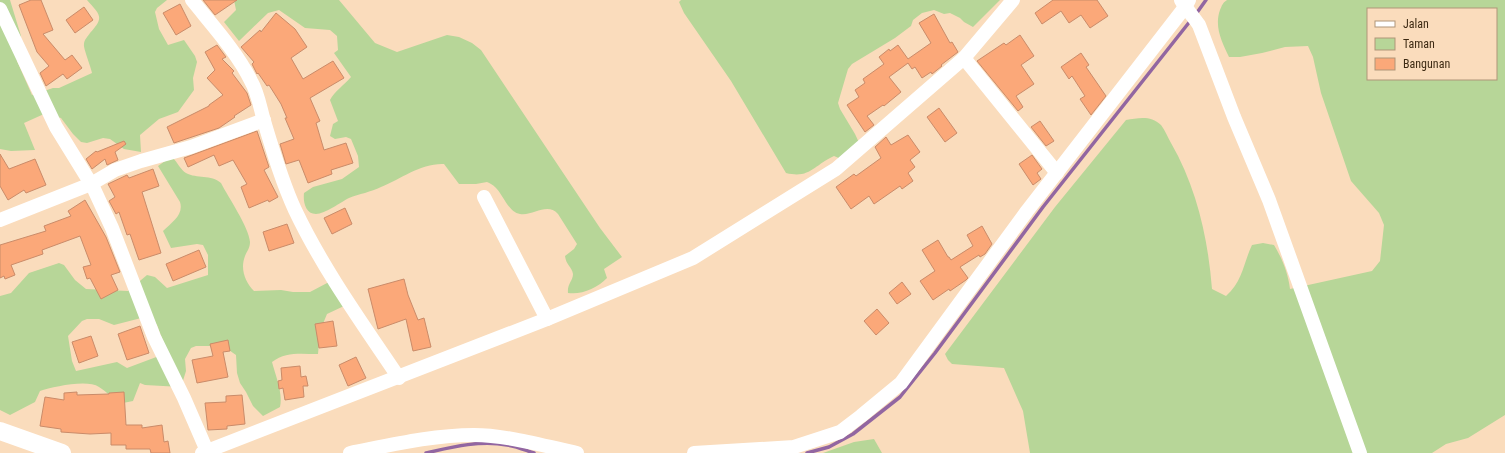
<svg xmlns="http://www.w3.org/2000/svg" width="1505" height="453" font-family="'Roboto Condensed',sans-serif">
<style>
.green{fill:#b7d698;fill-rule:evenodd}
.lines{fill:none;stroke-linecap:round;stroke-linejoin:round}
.stream{stroke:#9266a1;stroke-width:3.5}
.building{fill:#fba879;stroke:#ca8b69}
.minor{stroke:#fff;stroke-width:14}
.major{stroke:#fff;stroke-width:18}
</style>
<rect width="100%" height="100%" fill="#fadcbc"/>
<!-- green -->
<g class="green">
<path d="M0,0H10L21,36L17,61L32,95L53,88H59L92,73C91,67 83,48 84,44C84,40 88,36 90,33C105,17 100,15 87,0H167L157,8L155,12L159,29L168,45L184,40L195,56L197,62L193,78L194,90L178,112L159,119L140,135L141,152L124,149L110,139L103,138L87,143L81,142L73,134L61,118L44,114L24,123L35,150L11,151L0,149Z"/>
<path d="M234,0H339L375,43L397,52L447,35L459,37L472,43L481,50L600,228L622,257L604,269L607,278C597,288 582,295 568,293C567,284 573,281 573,274C572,267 566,265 565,256L574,249L577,244L558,214C547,202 534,216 520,214C508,212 503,194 495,187C493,185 490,183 487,182L476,184H459L444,164C421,163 401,179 381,187C371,192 359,194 349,198C341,202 325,214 316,214C305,214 303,201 304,193L313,187L342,179L359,167L358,156L351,139L346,137L335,139L330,136L333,124L338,121L330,100C334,92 345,84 351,77L334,53L338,50L337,36L330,30L305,28L279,10L268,13L239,41L224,22L236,10Z"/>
<path d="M681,0H1000L973,27L964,22L960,18L950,13L944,14L934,10L922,13L913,20L911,26L895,38L852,64L848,69L838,103L840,109L855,134L862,149L841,159L834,156C814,165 810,179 786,173L731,81L684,13L679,2Z"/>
<path d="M1227,0H1505V415L1468,438L1446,444L1432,453H1030L1023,411L1004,368L952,364L948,360L945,354L1055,207L1126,120C1138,118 1151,115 1161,125C1165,130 1168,138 1171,143C1197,188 1208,239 1212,289L1226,296C1243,281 1243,264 1252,245L1263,243L1274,245C1282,258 1288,273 1290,289L1372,271L1380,261L1384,225L1379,213L1351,181L1321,93L1313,57L1308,46L1285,47L1262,53L1240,57H1229C1222,42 1214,27 1220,10C1222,6 1222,3 1227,0ZM1368,9H1496V79H1368Z"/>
<path d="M173,158C177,162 181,170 186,173C197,179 211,174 221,183C228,197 249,227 250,242C250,248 247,251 245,256C240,269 245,282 254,291L281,290L293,292H310L329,282L344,306L327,314L320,331L318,354C302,354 286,351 272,362C276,377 283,393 280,407L263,416L253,406L246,392L240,383L237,373L236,355L223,346H196L191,348L185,359L186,371L181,387L145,385L140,383L133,401L118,404C112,398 106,391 99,387C87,379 53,387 40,391L35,402L10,415L0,410V296L11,293L29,273L59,263L64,265L75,280L86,289L128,291L147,275L155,277L167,288L208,275V255L203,245L197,244L171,248L163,231C172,222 184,215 180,202L158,166L168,159ZM149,316L157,325L163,341L159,356L127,368L117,362L76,371L72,361L68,336L82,321L87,319H99L114,325Z"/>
<polygon points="874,439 882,453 823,453 854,442"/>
</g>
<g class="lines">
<!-- stream -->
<g class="stream">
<polyline points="1196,14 1206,0"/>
<path d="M426,453C452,447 480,440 507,445C516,446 525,450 534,453"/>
<polyline points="807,453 829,447 853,434 900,397 935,353 1043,207 1191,20"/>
</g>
</g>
<!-- building -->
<g class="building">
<polygon points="31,0 41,0 53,30 43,34 65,60 72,55 82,68 67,79 63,74 46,86 40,73 49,66 37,52 19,5"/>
<polygon points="203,0 237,0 215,15"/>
<polygon points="1053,0 1097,0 1108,16 1090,28 1081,15 1069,23 1061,11 1042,24 1035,13"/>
<polygon points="180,4 191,26 176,35 163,13"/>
<polygon points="84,7 93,20 75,33 66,20"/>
<polygon points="276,13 295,29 307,47 291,58 303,79 333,61 344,78 310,98 320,121 316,123 324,150 346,143 353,163 331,170 332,174 308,183 299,160 286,164 280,144 294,139 285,118 287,118 281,104 269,85 267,86 258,73 257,74 252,64 254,62 241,47 260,30 261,32"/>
<polygon points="934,14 950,43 952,42 958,52 941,65 942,66 932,74 931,72 922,78 915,67 912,69 908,63 889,77 901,92 884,106 883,105 867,116 874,125 865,132 847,105 859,97 855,90 865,83 863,79 884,64 879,57 889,49 890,51 898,45 908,59 931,43 919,23"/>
<polygon points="1020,35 1034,56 1021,65 1034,84 1016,96 1023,107 1018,111 977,61 1004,43 1006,45"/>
<polygon points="217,45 226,57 222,59 234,71 232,73 247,93 251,105 234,116 235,117 219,128 174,143 167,127 209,106 209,105 223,95 207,78 215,70 205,52"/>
<polygon points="1081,53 1089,65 1086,67 1106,96 1091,115 1080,99 1085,96 1072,76 1069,79 1061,67"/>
<polygon points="939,108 957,133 945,142 927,117"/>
<polygon points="1040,121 1054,141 1046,146 1031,127"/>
<polygon points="257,131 269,167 264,170 278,197 269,202 268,200 249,208 241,187 247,184 233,160 219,166 214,155 188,167 184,158"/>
<polygon points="908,135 920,152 910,160 915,167 908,173 913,181 902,189 900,186 874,204 869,196 851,209 836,187 854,174 856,176 881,158 875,147 886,137 891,145"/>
<polygon points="124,141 126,144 115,152 118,160 107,165 105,159 92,169 86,159 96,151 97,152"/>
<polygon points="0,154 9,169 35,159 46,185 26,193 24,190 8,200 0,186"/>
<polygon points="1032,155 1042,169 1037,173 1041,179 1033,185 1019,164"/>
<polygon points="153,169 159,186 142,192 161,253 139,260 130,234 127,235 119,212 116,214 109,201 115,197 108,184 127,175 129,178"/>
<polygon points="85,200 106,237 120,272 111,275 118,290 101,299 90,278 87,279 83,267 91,265 80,236 42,250 43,254 11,265 15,275 5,279 4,276 0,278 0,245 46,231 44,226 71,216 68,211"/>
<polygon points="345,208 352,224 332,234 324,218"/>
<polygon points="287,224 294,243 269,251 263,232"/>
<polygon points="982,226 992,244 985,254 980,257 979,255 960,267 968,278 966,280 950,291 949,289 933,300 920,281 935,271 922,250 938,240 948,257 949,257 951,260 973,246 967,235"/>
<polygon points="199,250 206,267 173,281 166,264"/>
<polygon points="404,279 408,295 418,320 424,318 431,347 413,351 406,319 378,329 368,289"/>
<polygon points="902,282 911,294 897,304 889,293"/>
<polygon points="877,309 889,323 876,335 864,321"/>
<polygon points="333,321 337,346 319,348 315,324"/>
<polygon points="140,326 149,353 127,360 118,334"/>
<polygon points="91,336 98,356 79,363 72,342"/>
<polygon points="228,340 230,351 223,352 228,377 197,383 192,360 213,356 210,344"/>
<polygon points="356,357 366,378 348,386 339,365"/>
<polygon points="300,366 301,377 306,376 308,386 303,386 304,397 285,400 283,388 279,389 278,381 282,380 281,368"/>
<polygon points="77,392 77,395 109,394 109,393 124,392 126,425 142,425 142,428 162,425 164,442 168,441 170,453 151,453 150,449 126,449 126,445 111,445 111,433 90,434 61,432 61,429 40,426 45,397 64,400 64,393"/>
<polygon points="242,395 245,424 227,426 227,429 208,430 205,403 226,402 226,396"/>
</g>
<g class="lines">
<!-- minor -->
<g class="minor">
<path d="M192,0C212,25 237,52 251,81C258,93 260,107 264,121C273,151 282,182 295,210C323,269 362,323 399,378"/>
<path d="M1181,0C1186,9 1193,16 1199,25L1234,117L1269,200L1360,453"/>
<polyline points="0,9 56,127 93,187 112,228 154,337 184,398 207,451"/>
<polyline points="964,58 1057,173"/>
<polyline points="484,197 547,319"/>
<polyline points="0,220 91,184 115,170 141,161 191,147 264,120"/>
<polyline points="202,453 547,319 693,258 836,169 964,58 1013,0"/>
<path d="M350,453C391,445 433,435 474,435C506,435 545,446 577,453"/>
<polyline points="694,453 794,447 840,432 861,416 901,383 1027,211 1185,7 1189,0"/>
</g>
<!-- major -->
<polyline class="major" points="0,431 62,453"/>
</g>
<!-- legend -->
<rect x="1367" y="8" width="130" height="72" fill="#fadcbc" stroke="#af9579"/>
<rect x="1375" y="21" width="20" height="6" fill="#ffffff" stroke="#af9579"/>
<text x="1403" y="28" font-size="12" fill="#3e2b14">Jalan</text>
<rect x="1375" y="38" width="20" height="12" fill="#b7d698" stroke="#af9579"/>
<text x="1403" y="48" font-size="12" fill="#3e2b14">Taman</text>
<rect x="1375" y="58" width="20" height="12" fill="#fba879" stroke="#af9579"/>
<text x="1403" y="68" font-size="12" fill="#3e2b14">Bangunan</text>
</svg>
